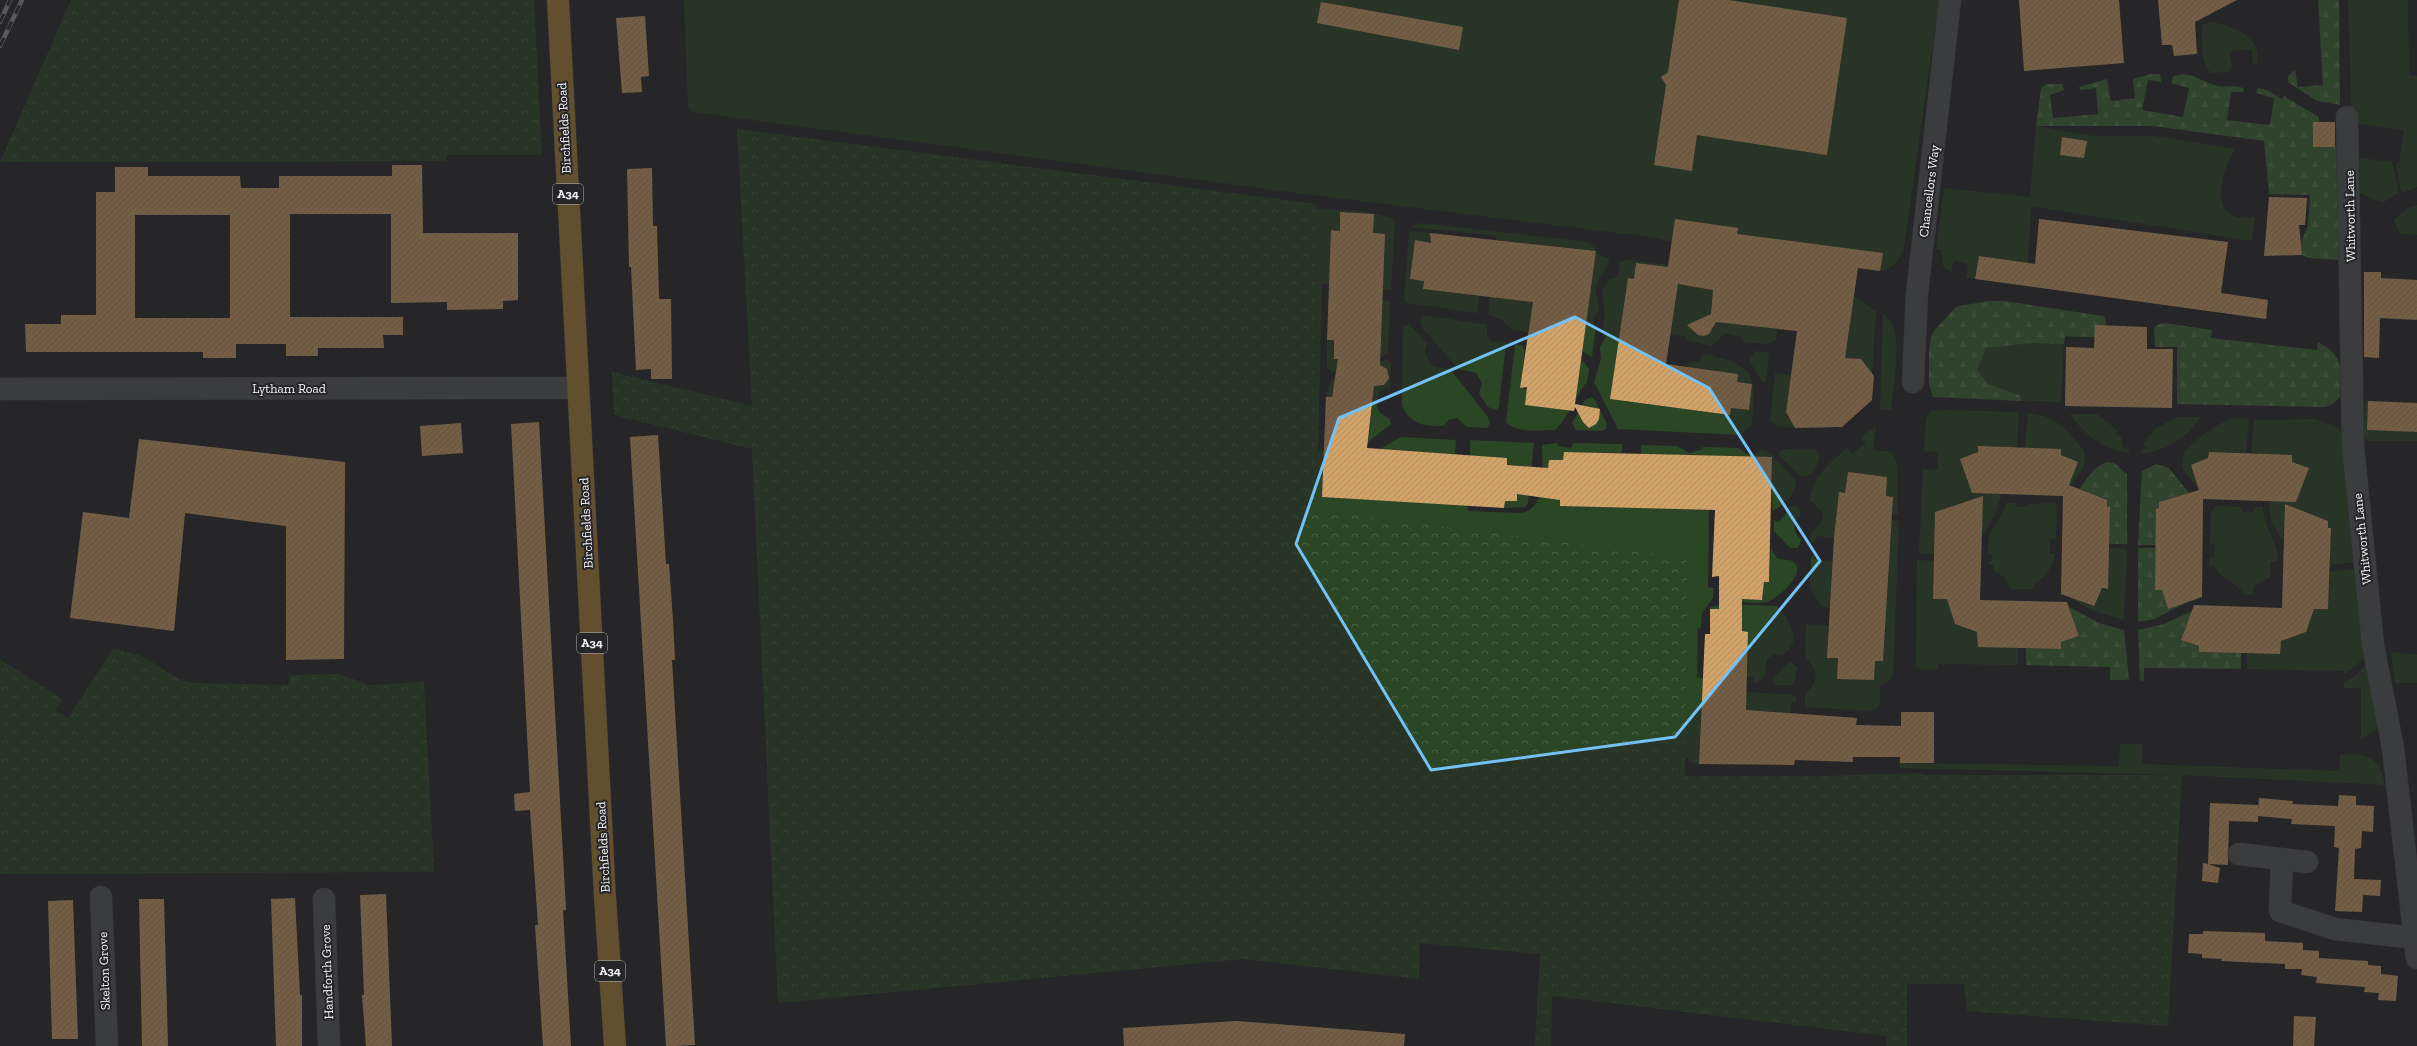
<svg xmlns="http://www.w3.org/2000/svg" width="2417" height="1046" font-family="'Zilla Slab',serif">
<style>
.green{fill:#2b4625}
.forest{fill:url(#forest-firs)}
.park{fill:url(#park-crowns)}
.building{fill:url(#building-hatch);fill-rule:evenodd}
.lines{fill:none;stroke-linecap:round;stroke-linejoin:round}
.minor-casing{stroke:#414143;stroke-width:23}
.trunk-casing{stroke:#414143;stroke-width:23}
.minor{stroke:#565759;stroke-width:22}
.trunk{stroke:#aa8238;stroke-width:22}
.rail-casing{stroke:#98989a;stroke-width:4.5}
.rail{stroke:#262628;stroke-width:3;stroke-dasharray:9;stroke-linecap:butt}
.marked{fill:none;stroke:#73c1f5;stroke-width:3;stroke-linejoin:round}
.labels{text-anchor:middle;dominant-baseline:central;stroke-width:4;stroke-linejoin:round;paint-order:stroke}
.shield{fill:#262628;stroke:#b6b6b8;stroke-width:1}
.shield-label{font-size:12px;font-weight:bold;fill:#f4f4f6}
.street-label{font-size:13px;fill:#f4f4f6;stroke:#262628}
</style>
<defs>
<pattern id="forest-firs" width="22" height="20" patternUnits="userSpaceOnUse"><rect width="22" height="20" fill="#3d6733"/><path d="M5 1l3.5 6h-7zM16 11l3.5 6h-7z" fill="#5a7d51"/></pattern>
<pattern id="park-crowns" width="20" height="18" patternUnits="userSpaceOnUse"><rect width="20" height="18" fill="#2b4625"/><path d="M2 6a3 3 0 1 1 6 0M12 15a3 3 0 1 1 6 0" fill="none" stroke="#4a6145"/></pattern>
<pattern id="building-hatch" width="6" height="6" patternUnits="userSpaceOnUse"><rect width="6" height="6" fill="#d1a369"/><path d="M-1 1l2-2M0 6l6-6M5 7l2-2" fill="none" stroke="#af8c61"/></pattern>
</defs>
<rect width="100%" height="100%" fill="#262628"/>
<!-- green -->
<g class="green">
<path d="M679,0H1939L1904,247C1900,260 1894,269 1880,271L1690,246L1651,237L1290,192L693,112L688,107L684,1Z"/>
<polygon points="2348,0 2408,0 2409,75 2417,76 2417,187 2401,193 2396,163 2399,163 2404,130 2352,123"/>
<path d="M2214,22C2235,28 2262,37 2257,63L2253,64L2252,49L2229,52L2232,67L2228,72L2211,73C2199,62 2203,39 2202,25Z"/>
<path d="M2036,126L2094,136H2153L2235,149C2219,173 2207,228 2255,216L2252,241L2031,206L2028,263L1979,256L1975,279L1966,278L1968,264L1954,260L1951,272L1943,266L1941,250L1936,249L1944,188L2030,197Z"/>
<polygon points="2360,158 2392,162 2399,193 2382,203 2360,193"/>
<polygon points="2417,205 2417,235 2400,234 2394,220 2409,207"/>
<path d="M1316,209L1364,211L1392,218L1395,222L1391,290L1383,289L1373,233L1374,214L1340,212V231L1332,230L1329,284H1322L1318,450L1324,451L1322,497L1468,505V511L1521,513C1549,508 1541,467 1542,445L1557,443L1558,446L1571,448L1573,443L1622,444V453L1564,452L1563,460H1549L1547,498L1560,500V506L1709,510L1708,587L1714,588L1713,598L1702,613L1701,628L1698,629L1697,677L1703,678L1699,764L1693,763L1315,510Z"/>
<polygon points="1421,223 1587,242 1595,248 1598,255 1609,258 1608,264 1595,287 1599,309 1593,320 1596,326 1592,357 1582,351 1596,251 1496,240 1497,236 1411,227"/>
<polygon points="1409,231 1430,233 1431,243 1415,240 1410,279 1424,281 1423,289 1479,296 1477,313 1406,303 1404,299"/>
<path d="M1627,260L1679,266L1715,272L1711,310L1777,328L1776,340L1767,344L1744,342L1741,337L1725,333L1712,346L1686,340L1685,336L1671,334L1678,286L1675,268L1636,263L1634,279H1628L1610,399L1730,415L1731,408L1749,410L1752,384L1737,382L1738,374L1688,367L1689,361L1700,362L1702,354C1756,364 1756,373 1752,425L1740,435L1618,429L1594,382L1601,359L1600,347L1606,337L1602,332L1605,314L1602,291L1610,278H1616L1620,270L1618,267L1620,262Z"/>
<polygon points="1854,296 1876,312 1872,374 1861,360 1845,358"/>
<polygon points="1490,297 1533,302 1528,332 1512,330 1502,320 1488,315"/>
<polygon points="1382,300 1390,301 1388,353 1372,363 1332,372 1327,368 1327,340 1334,340 1334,359 1373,360"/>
<polygon points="1988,301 2004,301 2105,318 2106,326 2095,325 2095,337 2064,337 2061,402 1933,397 1929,384 1929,351 1931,337 1934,331 1956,307"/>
<path d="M1883,314C1888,318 1892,322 1894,328C1900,344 1893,392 1891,410L1880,409Z"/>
<polygon points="1422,316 1430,316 1487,325 1487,336 1491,341 1506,342 1499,407 1496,410 1488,407 1479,394 1482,383 1476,373 1458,369 1422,327 1420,321"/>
<path d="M1409,324L1427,343L1425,352L1430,364L1438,367L1450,369L1488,417L1490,423L1487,428L1467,427L1457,418L1449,420L1443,426C1424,426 1410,425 1402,405L1403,331L1404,326Z"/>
<path d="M1515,344L1523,346V349L1525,350L1520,388L1576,392L1581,359L1589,369L1587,383C1581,385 1566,422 1555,430C1540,430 1517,434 1506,422Z"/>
<polygon points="1756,351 1766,352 1769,355 1766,383 1762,382 1749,360"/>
<path d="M1387,360L1391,364L1390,388L1380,391C1374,404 1376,413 1389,418L1391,424L1368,442L1373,398H1368V382L1335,380L1332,397H1326C1330,367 1351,375 1373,367C1378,365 1381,361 1387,360Z"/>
<polygon points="1775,373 1791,375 1786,411 1795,428 1776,426 1770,421"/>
<polygon points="1591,397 1595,400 1607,424 1606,429 1602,431 1576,430 1572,423 1585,400"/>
<polygon points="2365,400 2368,401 2367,430 2417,432 2417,441 2369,441 2364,437"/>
<polygon points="1946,410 2019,412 2017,448 1978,447 1978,452 1960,459 1971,490 2001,494 1996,513 1985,533 1982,533 1969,500 1938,511 1934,554 1919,553 1923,469 1938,470 1938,452 1924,451 1926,419 1930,411"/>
<path d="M2028,413C2056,415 2065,429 2083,449C2090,465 2078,476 2068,488L2078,462L2061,455L2025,448Z"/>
<path d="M2070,414H2097L2117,430L2116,434L2121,437L2123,447L2129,449V453C2103,450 2085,435 2070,414Z"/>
<path d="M2177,417H2200C2187,439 2165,451 2141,454V450L2145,448L2144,442L2147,441L2149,435L2153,434V430Z"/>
<path d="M2236,418L2249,419L2246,453L2209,452L2208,459L2191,465L2200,491L2182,468L2184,452C2200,437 2215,423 2236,418Z"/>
<polygon points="2316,419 2340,429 2342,434 2346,492 2356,562 2330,565 2331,528 2328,528 2328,521 2298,509 2290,526 2284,526 2283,542 2271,520 2269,501 2309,468 2292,462 2291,455 2251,453 2254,420"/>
<path d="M1876,426L1873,450L1892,452L1897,464L1898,514H1892L1893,497L1886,496L1887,477L1848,472L1845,493L1839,492L1834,538L1817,536L1814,543L1810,542C1807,525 1841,522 1810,501C1809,480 1832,461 1847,448L1852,454L1866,443L1861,437Z"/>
<polygon points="1401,437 1456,440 1455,455 1380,449"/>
<polygon points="1470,440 1534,443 1528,503 1525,507 1504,508 1505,501 1517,501 1519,466 1507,465 1507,458 1470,456"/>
<path d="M1641,445L1677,446L1689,453L1700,450L1703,447L1739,448L1746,454L1752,455L1761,450L1768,452L1773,456L1796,481C1797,493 1782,507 1772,511V458L1641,454Z"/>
<path d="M1783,449L1816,450L1820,455C1818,465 1813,476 1802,477L1779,456V452Z"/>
<path d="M2006,503H2016V507H2027L2028,504L2054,503L2057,506L2056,539H2050V553L2055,554C2052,566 2047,577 2035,583L2034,589H2010L2004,577L1994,571L1993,565L1989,564V561H1992V554H1988C1989,546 1987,540 1991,532C1997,521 2003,516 2006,503Z"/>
<path d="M1795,505L1802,512C1794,521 1790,530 1801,539L1800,544L1797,548H1790L1774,531V520L1778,522L1787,512L1785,509Z"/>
<path d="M2216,506L2242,507V512H2254V507H2263C2263,528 2278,540 2278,561L2270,562V578L2255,584L2252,595H2244C2238,583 2229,583 2221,575C2216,570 2217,567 2209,564L2210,557H2214L2215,545L2210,544L2211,512Z"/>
<path d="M1891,520L1899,521L1893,674L1889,681L1880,687C1880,697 1883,707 1872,711L1805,707V694C1821,680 1818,671 1805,656L1806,624L1829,626L1827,658H1838L1837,679L1874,680L1875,661H1883Z"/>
<path d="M1771,544L1772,551L1777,558C1781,560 1788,559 1792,561C1810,571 1777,599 1767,602C1752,605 1735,601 1720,598L1762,600L1764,582H1769Z"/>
<polygon points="2109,548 2127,549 2124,620 2090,610 2069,597 2107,589"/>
<polygon points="1814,554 1814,559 1833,562 1830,608 1821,606 1810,588 1811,559"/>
<polygon points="1917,560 1934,561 1933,599 1947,599 1955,624 2018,648 2018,665 1938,664 1938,670 1918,669 1916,667"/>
<polygon points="2357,569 2366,654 2357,665 2344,674 2344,671 2247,669 2247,654 2280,654 2281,641 2306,632 2314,609 2328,609 2330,572"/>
<path d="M1728,604L1777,606C1785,612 1795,632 1793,642C1792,647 1787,651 1784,655L1775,654L1767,659L1765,675L1758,683H1753L1754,677L1747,676L1748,632L1742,631V609H1710V607Z"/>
<polygon points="2391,652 2417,655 2417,683 2395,683"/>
<polygon points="1790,662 1797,667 1794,685 1775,685 1772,679"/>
<polygon points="2367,665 2370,688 2374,691 2378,722 2376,730 2361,739 2361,688 2344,688 2344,682 2355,676"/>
<polygon points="1746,692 1793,695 1796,697 1796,702 1791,702 1790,713 1746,710"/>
<path d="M2120,744H2142V764L2339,771L2340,755C2368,753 2379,756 2385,785L2182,775L1899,768L1900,763L2119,766Z"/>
</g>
<!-- forest -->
<g class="forest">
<polygon points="2318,0 2339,0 2340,105 2317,101 2288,82 2288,76 2295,70 2298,87 2323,85"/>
<path d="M2151,74H2160L2161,82L2148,80L2142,110L2183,117L2189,88L2171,83L2173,77C2188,68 2204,84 2218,86C2227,88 2234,84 2243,88L2244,92H2231L2227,120L2270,125L2274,98L2256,93L2258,88L2267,90L2282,99L2284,96L2319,117V122H2313V147H2337L2339,260L2309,258L2302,255L2301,242L2308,226L2310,195L2269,194L2264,141L2153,126H2036L2041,89L2046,84H2062L2064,90L2050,95L2053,118L2098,114L2096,88L2080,90L2079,87L2107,79L2111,101L2135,98L2133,79Z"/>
<polygon points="1988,301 2004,301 2103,316 2105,318 2106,326 2095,325 2095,337 2065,336 2064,344 2032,343 1986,348 1977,370 1988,384 2019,395 2022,401 1933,397 1929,384 1929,351 1931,337 1934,331 1956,307"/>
<path d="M2164,323L2212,330L2211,338L2317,350L2318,342C2345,356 2341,369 2340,397L2333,404L2325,407L2177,404V347H2155L2154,329L2157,325Z"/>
<path d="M2107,462L2114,463L2127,474V544H2109L2110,507H2107V500L2079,489C2087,479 2094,466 2107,462Z"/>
<polygon points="2156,464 2169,468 2189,493 2159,502 2156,545 2138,545 2142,471"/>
<polygon points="2138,548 2156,548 2155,590 2162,590 2168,609 2189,601 2155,619 2138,622"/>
<polygon points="2069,607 2099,623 2124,630 2129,680 2110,680 2110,667 2026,665 2026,648 2061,649 2061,642 2079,636"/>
<polygon points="2192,611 2181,640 2199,646 2199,652 2241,653 2241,669 2144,668 2144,681 2140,680 2138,630 2164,624"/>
</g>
<!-- park -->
<g class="park">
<polygon points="71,0 534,0 542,155 447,155 446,161 0,162"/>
<polygon points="737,129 1316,204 1315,510 1687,558 1685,776 1822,776 1923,773 1923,775 2182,775 2168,1026 1967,1011 1964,984 1907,984 1907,1046 1886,1046 1887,1036 1552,996 1551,1046 1535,1046 1540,954 1420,943 1419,979 1243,959 778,1003 752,449 614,415 612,372 752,406"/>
<polygon points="113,649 142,656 179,679 190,683 289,685 290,675 339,674 368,685 424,682 434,872 0,874 0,659 62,699 56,710 68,718"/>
</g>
<!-- building -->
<g class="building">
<polygon points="1679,0 1728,0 1847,18 1827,155 1697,135 1692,171 1654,165 1666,85 1661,77 1668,72"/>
<polygon points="2019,0 2119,0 2124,63 2024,71"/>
<polygon points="2158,0 2237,0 2195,22 2197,54 2174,56 2172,45 2162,45"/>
<polygon points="1321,2 1463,27 1459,50 1317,23"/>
<polygon points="645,16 649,76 641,77 642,92 622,93 616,18"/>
<rect x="2313" y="122" width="22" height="25"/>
<polygon points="2062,137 2087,141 2084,158 2060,155"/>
<path d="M392,165H422L423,233H518V300L503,301V309L447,310V302L391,303V214H290V317H403V335H383L384,348H318V356H286V344H236V358H203V352H26L25,324H61V315H96V192H115V167H148V176H240L241,188H279V176H392ZM135,215H230V318H135Z"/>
<polygon points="652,168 653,226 657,226 659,299 671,299 672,379 651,379 651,369 636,370 631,267 629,267 627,169"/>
<polygon points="2269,197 2307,198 2305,225 2299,225 2302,255 2264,256"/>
<polygon points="1340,212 1374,214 1373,233 1385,234 1380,365 1387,369 1389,378 1384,385 1374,386 1367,448 1507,458 1507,465 1548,468 1549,460 1563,460 1564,452 1772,457 1769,582 1764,582 1762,600 1742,599 1742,631 1748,632 1746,710 1857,718 1856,725 1901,726 1901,712 1934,712 1934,763 1900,763 1900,757 1853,757 1853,762 1795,760 1794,765 1699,764 1705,634 1710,634 1710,609 1719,609 1719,576 1712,577 1715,510 1560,506 1560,500 1517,494 1517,501 1505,501 1504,508 1322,497 1326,397 1332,397 1338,359 1334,359 1334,340 1327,340 1331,230 1340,231"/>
<polygon points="1675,219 1738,228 1737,234 1883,253 1880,271 1858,268 1845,358 1861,359 1874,376 1872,400 1842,427 1795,428 1786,412 1797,331 1716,322 1709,334 1704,336 1698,335 1687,325 1711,314 1713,290 1678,284 1666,364 1738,374 1737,382 1752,384 1749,410 1731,408 1730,415 1610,399 1628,278 1634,279 1636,263 1668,267"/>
<polygon points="2039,219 2228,242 2221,293 2268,300 2266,319 1975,279 1979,256 2035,264"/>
<polygon points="1430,233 1596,251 1575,404 1600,409 1599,419 1596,424 1589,428 1583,422 1575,407 1574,411 1525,405 1527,387 1520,388 1533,302 1423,289 1424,281 1410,279 1415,240 1431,243"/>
<polygon points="2364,272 2381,272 2381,278 2417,280 2417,320 2380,318 2379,358 2364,357"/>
<polygon points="2095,325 2147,327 2147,349 2173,349 2172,408 2065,406 2066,347 2094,348"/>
<polygon points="2368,401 2417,403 2417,432 2367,430"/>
<polygon points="539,422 566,910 563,910 571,1046 543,1046 535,925 538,925 530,810 515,811 514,794 530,792 511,424"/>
<polygon points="461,423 463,453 422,456 420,426"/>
<polygon points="658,435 666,564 669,564 673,620 675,660 672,660 695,1045 674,1046 666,1046 630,437"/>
<polygon points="139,439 345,462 344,659 286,660 286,526 185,513 174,631 70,618 83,512 129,518"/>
<polygon points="1978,446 2061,449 2061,455 2078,462 2069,485 2107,500 2107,507 2110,507 2108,589 2102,588 2094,606 2061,594 2063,496 1972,493 1960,459 1978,452"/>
<polygon points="2209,452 2292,455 2292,462 2309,468 2296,502 2203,499 2202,597 2168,609 2162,590 2155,590 2156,509 2159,508 2159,502 2199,490 2191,465 2208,458"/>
<polygon points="1848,472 1887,477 1886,496 1893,497 1883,661 1875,661 1874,680 1837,679 1838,658 1827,658 1834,538 1839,492 1845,493"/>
<polygon points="1983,496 1980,600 2067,602 2079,636 2061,642 2061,649 1978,647 1977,632 1955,624 1947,599 1933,599 1935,512"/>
<polygon points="2285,504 2328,521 2328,528 2331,528 2328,609 2314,609 2306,632 2281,641 2280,654 2199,652 2199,646 2181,640 2194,605 2282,608"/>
<polygon points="2339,795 2356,796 2356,805 2374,806 2373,832 2362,831 2361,848 2355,849 2354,879 2381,880 2380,896 2363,895 2362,912 2335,911 2339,848 2334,847 2335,826 2291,824 2292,819 2258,816 2258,822 2229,821 2228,865 2208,864 2220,868 2218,883 2202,881 2203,863 2208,864 2210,803 2258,805 2258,811 2259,798 2293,801 2292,804 2338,806"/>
<polygon points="386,894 392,1046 366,1046 362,995 364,995 360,895"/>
<polygon points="295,898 300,995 302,995 302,1046 276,1046 271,899"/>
<polygon points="139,899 164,899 168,1046 142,1046"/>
<polygon points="73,900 78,1039 52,1039 48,901"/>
<polygon points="2203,931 2265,933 2265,941 2303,943 2303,950 2319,951 2319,958 2368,961 2368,965 2381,966 2381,974 2398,976 2396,1001 2378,1000 2379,993 2364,992 2365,987 2316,983 2317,977 2301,975 2302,969 2285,969 2285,964 2221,961 2222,959 2202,958 2202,954 2188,953 2189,934 2203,934"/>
<polygon points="2294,1016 2316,1017 2314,1046 2293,1046"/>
<polygon points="1237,1021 1405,1034 1404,1046 1124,1046 1123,1028"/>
</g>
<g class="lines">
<!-- minor casing -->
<g class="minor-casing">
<g id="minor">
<polyline points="2347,117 2353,446 2373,645 2393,748 2417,958"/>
<polyline points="1913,382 1917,294 1950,0"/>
<polyline points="0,389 578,388"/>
<polyline points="2239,854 2307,862"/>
<polyline points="2282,859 2280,911 2335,929 2415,938"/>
<polyline points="101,897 107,1046"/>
<polyline points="324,899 329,1046"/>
</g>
</g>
<!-- trunk casing -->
<g class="trunk-casing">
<polyline id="trunk" points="558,0 605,897 615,1046"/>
</g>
<!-- minor -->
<use href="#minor" class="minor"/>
<!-- trunk -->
<use href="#trunk" class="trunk"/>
<!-- rail casing -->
<g class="rail-casing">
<g id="rail">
<polyline points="0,22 10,0"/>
<polyline points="0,46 22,0"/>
</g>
</g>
<!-- rail -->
<use href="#rail" class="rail"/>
</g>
<!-- marked area -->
<path d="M0 0H2417V1046H0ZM1575,317L1709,388L1820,561L1675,737L1431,770L1296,544L1339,418Z" fill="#262628" fill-opacity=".55" fill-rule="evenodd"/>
<path class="marked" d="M1575,317L1709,388L1820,561L1675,737L1431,770L1296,544L1339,418Z"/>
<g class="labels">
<!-- shield labels -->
<g class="shield">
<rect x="553" y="184" width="30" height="20" rx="3"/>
<rect x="577" y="633" width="30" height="20" rx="3"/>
<rect x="595" y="961" width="30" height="20" rx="3"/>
</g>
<g class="shield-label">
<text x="568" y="194">A34</text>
<text x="592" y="643">A34</text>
<text x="610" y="971">A34</text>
</g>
<!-- street labels -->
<g class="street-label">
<text transform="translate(564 128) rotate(-93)">Birchfields Road</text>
<text transform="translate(1929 191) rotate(-83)">Chancellors Way</text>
<text transform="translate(2350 216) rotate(-91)">Whitworth Lane</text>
<text x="289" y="388">Lytham Road</text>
<text transform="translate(586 523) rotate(-93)">Birchfields Road</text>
<text transform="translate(2362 539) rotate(-96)">Whitworth Lane</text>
<text transform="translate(603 847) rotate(-93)">Birchfields Road</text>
<text transform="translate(104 971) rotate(-92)">Skelton Grove</text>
<text transform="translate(327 972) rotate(-92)">Handforth Grove</text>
</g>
</g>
</svg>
